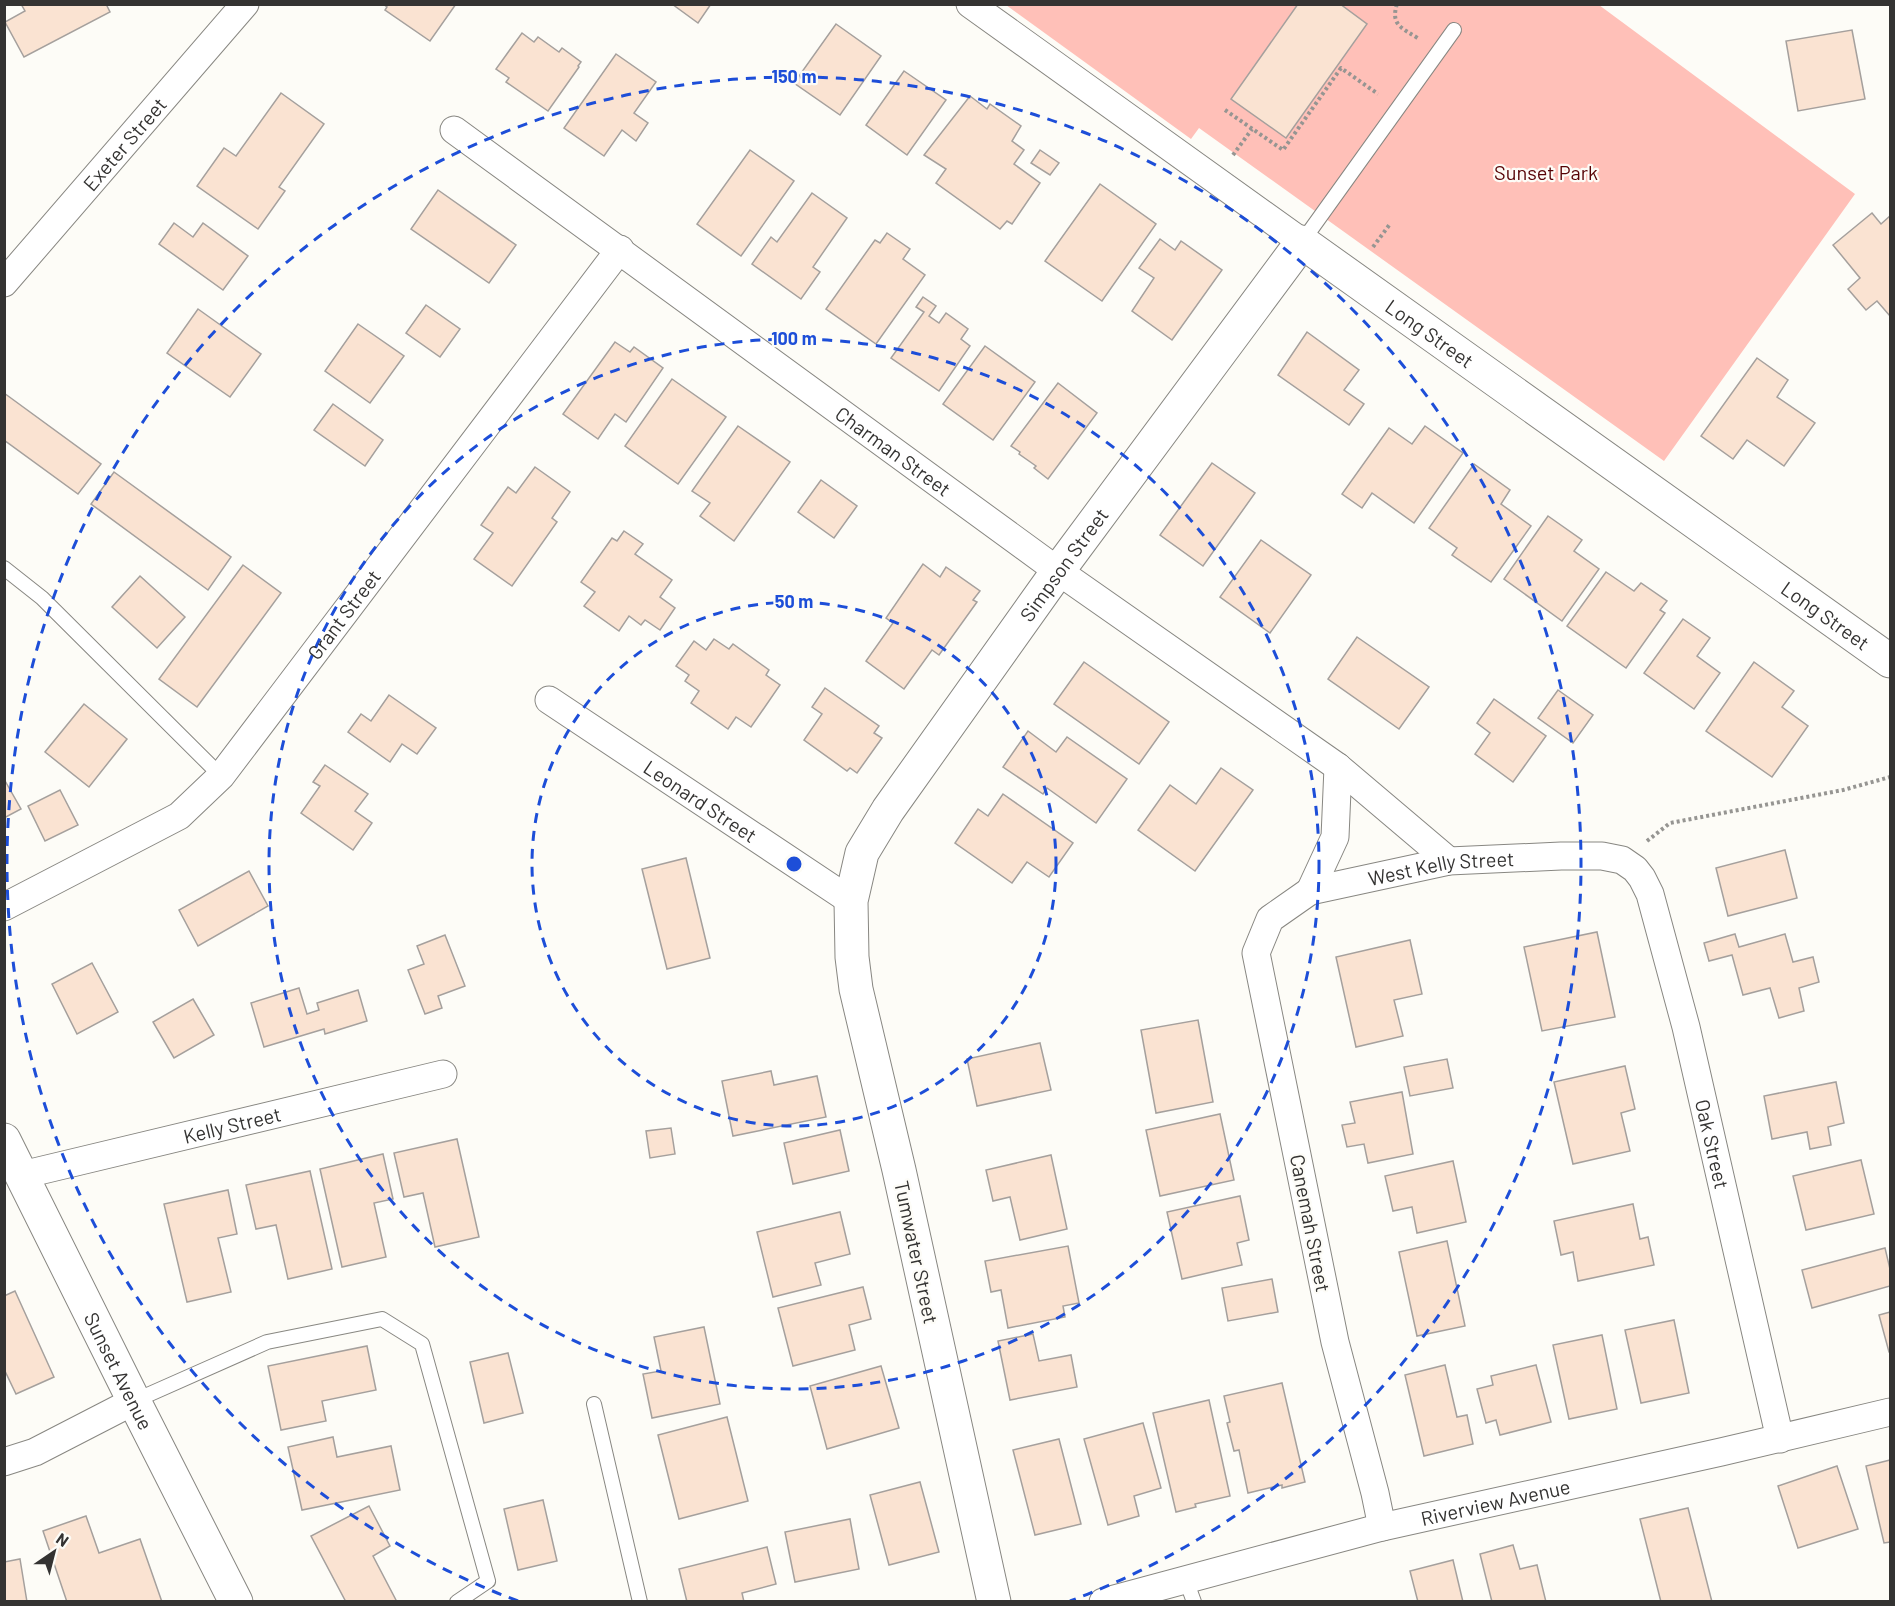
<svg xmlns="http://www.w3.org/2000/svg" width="1895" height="1606" font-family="Barlow,sans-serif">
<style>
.green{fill:#ffc0b8}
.building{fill:#fae3d2;stroke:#a5a09d;stroke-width:1.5}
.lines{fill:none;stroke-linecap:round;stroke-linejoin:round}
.service-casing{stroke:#888782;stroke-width:16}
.minor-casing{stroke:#888782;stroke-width:29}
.tertiary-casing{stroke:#888782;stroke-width:35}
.secondary-casing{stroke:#888782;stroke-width:35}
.path{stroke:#969592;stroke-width:4;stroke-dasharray:3 3;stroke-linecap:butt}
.service{stroke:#fff;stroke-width:14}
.minor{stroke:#fff;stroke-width:27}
.tertiary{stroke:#fff;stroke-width:33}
.secondary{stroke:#fff;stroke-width:33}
.ring{fill:none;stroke:#1d4ed8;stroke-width:3;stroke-dasharray:10 8}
.labels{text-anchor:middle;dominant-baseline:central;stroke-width:4.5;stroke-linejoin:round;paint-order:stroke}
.street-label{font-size:20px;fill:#343332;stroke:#fdfcf7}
.park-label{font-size:20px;fill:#570305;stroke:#fdfcf7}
.centre{fill:#1d4ed8;stroke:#fdfcf7;stroke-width:3}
.ring-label{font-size:18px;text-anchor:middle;font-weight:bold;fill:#1d4ed8;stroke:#fdfcf7;stroke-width:4.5;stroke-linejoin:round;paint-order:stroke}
</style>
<rect width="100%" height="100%" fill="#fdfcf7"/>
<!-- green -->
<polygon class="green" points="1006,5 1599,5 1855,194 1664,461 1199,128 1191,139"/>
<!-- building -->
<g class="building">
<polygon points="21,4 106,4 110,12 24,57 5,22 25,11"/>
<polygon points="383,4 456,4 430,41 385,10 387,7"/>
<polygon points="672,4 711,4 698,23"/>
<polygon points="1298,4 1340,4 1367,24 1286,138 1231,99"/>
<polygon points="836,24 881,56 840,115 794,83"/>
<polygon points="1852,30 1865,99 1798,111 1786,41"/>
<polygon points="522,33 534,42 538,37 559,52 562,48 581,62 578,66 579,67 548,111 506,82 509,78 496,69"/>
<polygon points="616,54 656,82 634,113 648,123 636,141 622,130 604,156 564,128"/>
<polygon points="904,71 946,100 907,155 866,125"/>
<polygon points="281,93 324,124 279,187 285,191 258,229 197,186 224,148 236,156"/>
<polygon points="970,96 987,109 990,104 1021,126 1012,141 1024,150 1014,164 1040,183 1012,224 1007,221 1000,229 936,183 946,169 924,155"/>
<polygon points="750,150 794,181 741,256 697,224"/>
<polygon points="1040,150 1059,163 1050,175 1031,163"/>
<polygon points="1100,184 1156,224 1102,301 1045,261"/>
<polygon points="438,190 516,245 489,283 411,229"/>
<polygon points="812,193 847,218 813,267 820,272 801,299 752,264 771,237 777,242"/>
<polygon points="1872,213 1881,224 1890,216 1890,316 1877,301 1866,310 1848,289 1860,278 1833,245"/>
<polygon points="174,223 193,237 203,223 248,256 223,290 159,244"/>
<polygon points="887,233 910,249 903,259 925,275 876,344 826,309 875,240 880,243"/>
<polygon points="1160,239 1175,250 1181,241 1222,270 1172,340 1132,311 1154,278 1139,268"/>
<polygon points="923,297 936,306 929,316 939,323 946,313 968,329 961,339 970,346 939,391 891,358 924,312 916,307"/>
<polygon points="426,305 460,329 440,357 406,333"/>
<polygon points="198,309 261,354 230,397 167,353"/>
<polygon points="358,324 404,356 370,403 325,371"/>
<polygon points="1307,332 1359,370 1344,390 1364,404 1349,425 1278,375"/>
<polygon points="615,342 630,352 634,347 663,368 626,422 615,414 598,439 563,414"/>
<polygon points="985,346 1035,382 993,440 943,404"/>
<polygon points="1757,358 1788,380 1777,397 1815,423 1784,466 1747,440 1733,459 1701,436"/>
<polygon points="672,379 726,417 678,484 625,446"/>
<polygon points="1058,383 1097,413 1048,479 1034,468 1036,466 1019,454 1020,452 1011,446"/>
<polygon points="4,393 101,464 78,494 4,440"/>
<polygon points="333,404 383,440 365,466 314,430"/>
<polygon points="738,426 790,462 734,541 700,516 710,503 692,491"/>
<polygon points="1425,426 1463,453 1414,523 1372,493 1362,508 1342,494 1389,428 1412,444"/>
<polygon points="1212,463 1255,493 1203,566 1160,535"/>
<polygon points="1474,464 1510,490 1501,504 1531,526 1491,582 1452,555 1457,548 1429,528"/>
<polygon points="535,467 570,492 552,518 557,522 512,586 474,559 493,533 481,525 508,487 516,493"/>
<polygon points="114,472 231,557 208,590 91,504"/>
<polygon points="821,480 857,506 834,538 798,512"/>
<polygon points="1548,516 1582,540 1574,551 1599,569 1562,621 1504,579"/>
<polygon points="624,531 643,544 635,554 672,580 660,597 675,608 660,630 645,620 641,625 629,616 619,631 584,606 595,592 581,582 612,538 617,541"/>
<polygon points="1261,540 1311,575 1270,633 1220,597"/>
<polygon points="923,564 940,577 946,567 980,591 973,600 977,602 939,655 932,650 904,689 866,661 893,623 886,618"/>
<polygon points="243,565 281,593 197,707 159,679"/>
<polygon points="1606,572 1634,591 1641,583 1667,601 1660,610 1665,613 1626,668 1567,626"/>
<polygon points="140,576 185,617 157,648 112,607"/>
<polygon points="1683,619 1710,638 1697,656 1720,673 1694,709 1644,673"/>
<polygon points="1357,637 1429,687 1399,729 1328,679"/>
<polygon points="714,639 729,649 733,644 769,670 766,675 780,685 751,727 736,717 728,729 691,703 699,691 685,681 689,675 676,666 694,641 706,650"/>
<polygon points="1084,662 1169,722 1139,764 1054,704"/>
<polygon points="1754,662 1794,691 1782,707 1808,726 1772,777 1706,731"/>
<polygon points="825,688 879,726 874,733 882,738 857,773 850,768 847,771 804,740 822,714 812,707"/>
<polygon points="1558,690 1593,715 1573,743 1538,718"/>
<polygon points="389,695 436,728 417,754 402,744 390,762 348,732 361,714 371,721"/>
<polygon points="1494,699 1546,736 1513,782 1475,754 1490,733 1477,723"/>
<polygon points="84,704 127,739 89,787 45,752"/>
<polygon points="1028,731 1056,752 1067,737 1127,779 1096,823 1047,788 1043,794 1003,767"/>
<polygon points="325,765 368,794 355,811 372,823 353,850 301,813 320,786 313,782"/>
<polygon points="1221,768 1253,790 1195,871 1138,830 1170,785 1196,804"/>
<polygon points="4,779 21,809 4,818"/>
<polygon points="60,790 78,825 45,841 28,806"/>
<polygon points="1003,794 1073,843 1049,877 1027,862 1012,883 955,843 978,809 988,816"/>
<polygon points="1785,850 1797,898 1728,916 1716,868"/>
<polygon points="686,858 710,958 667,969 642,869"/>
<polygon points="249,871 268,906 198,946 179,910"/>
<polygon points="1597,932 1615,1017 1542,1031 1524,947"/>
<polygon points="1735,934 1739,947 1785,934 1793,962 1813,957 1819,982 1799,988 1804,1011 1779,1018 1770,988 1743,995 1732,955 1709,961 1704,943"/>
<polygon points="445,935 465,986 438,996 442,1008 425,1014 408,970 424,964 417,946"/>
<polygon points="1410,940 1422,994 1394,1000 1403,1036 1356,1047 1336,957"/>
<polygon points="92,963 118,1012 77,1034 52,984"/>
<polygon points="299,988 307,1014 319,1010 317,1003 358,990 367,1021 325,1034 324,1029 264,1047 251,1003"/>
<polygon points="193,999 214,1035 174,1058 153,1022"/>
<polygon points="1198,1020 1213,1102 1156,1113 1141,1030"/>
<polygon points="1040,1043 1051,1090 977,1106 967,1059"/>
<polygon points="1447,1059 1453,1088 1410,1096 1404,1067"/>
<polygon points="1625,1066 1635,1109 1621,1113 1630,1151 1573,1164 1554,1082"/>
<polygon points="771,1071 774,1085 817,1076 826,1117 733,1136 722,1081"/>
<polygon points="1836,1082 1844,1123 1828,1127 1831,1145 1810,1149 1807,1132 1772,1139 1764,1096"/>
<polygon points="1402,1092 1413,1154 1368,1163 1364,1144 1347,1147 1342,1125 1355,1123 1350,1102"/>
<polygon points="1220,1114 1234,1180 1160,1196 1146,1130"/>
<polygon points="671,1128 675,1154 650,1158 646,1131"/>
<polygon points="840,1130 849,1171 793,1184 784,1143"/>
<polygon points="457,1139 479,1237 435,1247 423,1193 404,1197 394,1153"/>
<polygon points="383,1154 393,1199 374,1203 386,1257 342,1267 320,1169"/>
<polygon points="1051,1155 1067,1229 1020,1240 1010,1197 993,1201 986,1170"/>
<polygon points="1861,1160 1874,1214 1806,1230 1793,1176"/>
<polygon points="1453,1161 1466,1222 1417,1233 1412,1207 1393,1211 1385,1176"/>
<polygon points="310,1171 332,1269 288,1279 276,1225 256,1229 246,1185"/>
<polygon points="228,1190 237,1234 218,1238 231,1292 187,1302 164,1204"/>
<polygon points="1240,1196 1249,1240 1237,1243 1242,1265 1182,1279 1167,1212"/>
<polygon points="1633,1204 1640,1239 1648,1237 1654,1265 1578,1281 1573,1252 1561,1255 1554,1221"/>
<polygon points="840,1212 850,1254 815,1263 821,1285 773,1297 757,1232"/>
<polygon points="1447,1241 1465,1326 1417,1336 1399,1252"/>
<polygon points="1068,1246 1079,1303 1063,1306 1065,1317 1008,1328 1001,1290 991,1292 985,1261"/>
<polygon points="1885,1248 1890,1269 1890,1286 1812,1308 1802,1270"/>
<polygon points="1272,1279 1278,1312 1228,1321 1222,1288"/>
<polygon points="863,1287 871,1319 849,1325 855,1350 793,1366 778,1308"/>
<polygon points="15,1291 54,1377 16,1394 4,1369 4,1296"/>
<polygon points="1890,1312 1890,1352 1889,1352 1879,1315"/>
<polygon points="1674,1320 1689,1393 1641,1403 1625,1330"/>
<polygon points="704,1327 720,1404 652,1418 643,1374 661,1371 654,1337"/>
<polygon points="1033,1334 1039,1361 1071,1355 1077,1387 1010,1400 998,1341"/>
<polygon points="1602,1335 1617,1409 1569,1419 1553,1345"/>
<polygon points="367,1346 376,1390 322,1401 326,1421 281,1430 268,1366"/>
<polygon points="508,1353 523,1413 484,1423 470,1362"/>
<polygon points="1445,1365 1457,1417 1467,1415 1473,1444 1424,1456 1405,1375"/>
<polygon points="1536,1365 1551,1422 1500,1435 1496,1420 1486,1423 1477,1389 1493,1385 1491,1376"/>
<polygon points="881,1366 899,1428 827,1449 810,1386"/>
<polygon points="1282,1383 1305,1482 1282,1488 1282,1485 1248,1493 1239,1450 1234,1451 1227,1423 1230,1422 1224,1396"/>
<polygon points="1209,1400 1230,1496 1195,1504 1196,1507 1176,1512 1153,1413"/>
<polygon points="727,1417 748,1501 679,1519 658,1435"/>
<polygon points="1143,1423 1161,1488 1134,1496 1139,1516 1108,1525 1084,1439"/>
<polygon points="333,1437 337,1457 391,1446 400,1490 302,1510 288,1447"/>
<polygon points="1059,1439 1081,1524 1035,1535 1013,1450"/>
<polygon points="1890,1460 1890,1542 1884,1543 1866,1466"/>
<polygon points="1837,1466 1858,1529 1798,1548 1778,1486"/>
<polygon points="920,1482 939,1552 889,1565 870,1495"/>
<polygon points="543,1500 557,1561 518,1570 504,1509"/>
<polygon points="369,1506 390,1546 373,1556 397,1602 346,1602 311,1536"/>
<polygon points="1688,1508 1712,1602 1661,1602 1640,1519"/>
<polygon points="86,1516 99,1553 140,1539 162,1602 67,1602 43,1531"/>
<polygon points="850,1519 859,1569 795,1582 785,1532"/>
<polygon points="1513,1545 1520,1569 1537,1565 1546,1602 1492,1602 1480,1554"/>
<polygon points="767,1547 776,1584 742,1593 744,1602 687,1602 679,1569"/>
<polygon points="20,1559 27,1602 4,1602 4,1562"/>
<polygon points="1453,1560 1463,1602 1418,1602 1410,1571"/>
</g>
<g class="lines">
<!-- service casing -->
<g class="service-casing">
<g id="service">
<polyline points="1302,242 1454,30"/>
<polyline points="4,568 42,598 221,776"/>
<polyline points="134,1401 267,1342 382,1319 422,1344 488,1581 457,1602"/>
<polyline points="594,1404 640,1602"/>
<polyline points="1186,1580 1194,1602"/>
</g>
</g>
<!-- minor casing -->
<g class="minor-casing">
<g id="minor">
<polyline points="970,4 1302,242"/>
<path id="s1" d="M454,130L1058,571L1338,767L1449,861"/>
<path id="s2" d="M4,283L245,4"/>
<path id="s3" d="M549,700L851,901"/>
<polyline points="1310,891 1335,837 1338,767"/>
<path id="s4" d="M4,907L179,816L221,776L620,249"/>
<path id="s5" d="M22,1175L443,1074"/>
<polyline points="4,1462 35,1452 134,1401"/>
<path id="s6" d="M1382,1527L1375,1493L1335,1342L1256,953L1270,919L1310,891L1449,861L1561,856H1602L1622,860L1635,869L1642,878L1650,894L1686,1027L1780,1439"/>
<path id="s7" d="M1103,1602L1382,1527L1721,1452L1890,1412"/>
</g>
</g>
<!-- tertiary casing -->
<g class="tertiary-casing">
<g id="tertiary">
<path id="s8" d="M994,1602L899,1170L856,989L852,957L851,901L862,853L888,810L1058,571L1302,242L1890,661"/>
</g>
</g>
<!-- secondary casing -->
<g class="secondary-casing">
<g id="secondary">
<path id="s9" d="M4,1140L134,1401L236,1602"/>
</g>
</g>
<!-- path -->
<g class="path">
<path d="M1397,4C1390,26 1403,28 1419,39"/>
<polyline points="1225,110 1283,150 1341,68 1378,94"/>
<polyline points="1233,155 1252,129"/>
<polyline points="1373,247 1390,224"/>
<polyline points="1647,841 1670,823 1843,790 1890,777"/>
</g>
<!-- service -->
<use href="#service" class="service"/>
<!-- minor -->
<use href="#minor" class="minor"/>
<!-- tertiary -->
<use href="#tertiary" class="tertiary"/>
<!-- secondary -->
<use href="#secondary" class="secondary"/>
</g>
<!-- distance rings -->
<g class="ring">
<circle cx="794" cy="864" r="262"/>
<circle cx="794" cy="864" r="525"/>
<path d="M518 1601A787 787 0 1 1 1070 1601"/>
</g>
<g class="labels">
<!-- street labels -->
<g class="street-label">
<text stroke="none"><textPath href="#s2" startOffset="184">Exeter Street</textPath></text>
<text stroke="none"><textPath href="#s8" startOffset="1676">Long Street</textPath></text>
<text stroke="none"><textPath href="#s1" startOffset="544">Charman Street</textPath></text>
<text stroke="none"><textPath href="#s8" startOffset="1118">Simpson Street</textPath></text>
<text stroke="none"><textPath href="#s4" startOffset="458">Grant Street</textPath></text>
<text stroke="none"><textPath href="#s8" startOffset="2162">Long Street</textPath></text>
<text stroke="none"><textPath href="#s3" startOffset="182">Leonard Street</textPath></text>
<text stroke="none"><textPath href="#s6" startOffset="807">West Kelly Street</textPath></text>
<text stroke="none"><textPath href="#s5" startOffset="216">Kelly Street</textPath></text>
<text stroke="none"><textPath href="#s6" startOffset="1292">Oak Street</textPath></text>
<text transform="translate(1311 1223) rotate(79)">Canemah Street</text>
<text transform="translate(917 1252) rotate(78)">Tumwater Street</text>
<text stroke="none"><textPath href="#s9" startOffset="258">Sunset Avenue</textPath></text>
<text stroke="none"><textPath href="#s7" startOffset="405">Riverview Avenue</textPath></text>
</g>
<!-- park labels -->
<g class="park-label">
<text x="1546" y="172">Sunset Park</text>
</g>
</g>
<circle cx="794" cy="864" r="9" class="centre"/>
<g class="ring-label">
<text x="794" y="83">150 m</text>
<text x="794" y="345">100 m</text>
<text x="794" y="608">50 m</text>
</g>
<!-- border -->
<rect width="1895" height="1606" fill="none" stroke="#343332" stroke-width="12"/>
<!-- north arrow -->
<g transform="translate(54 1552) rotate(35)" stroke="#fdfcf7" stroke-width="4.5" paint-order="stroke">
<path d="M0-4.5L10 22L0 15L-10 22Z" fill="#343332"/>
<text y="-9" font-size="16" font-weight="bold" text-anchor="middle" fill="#343332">N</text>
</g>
</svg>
